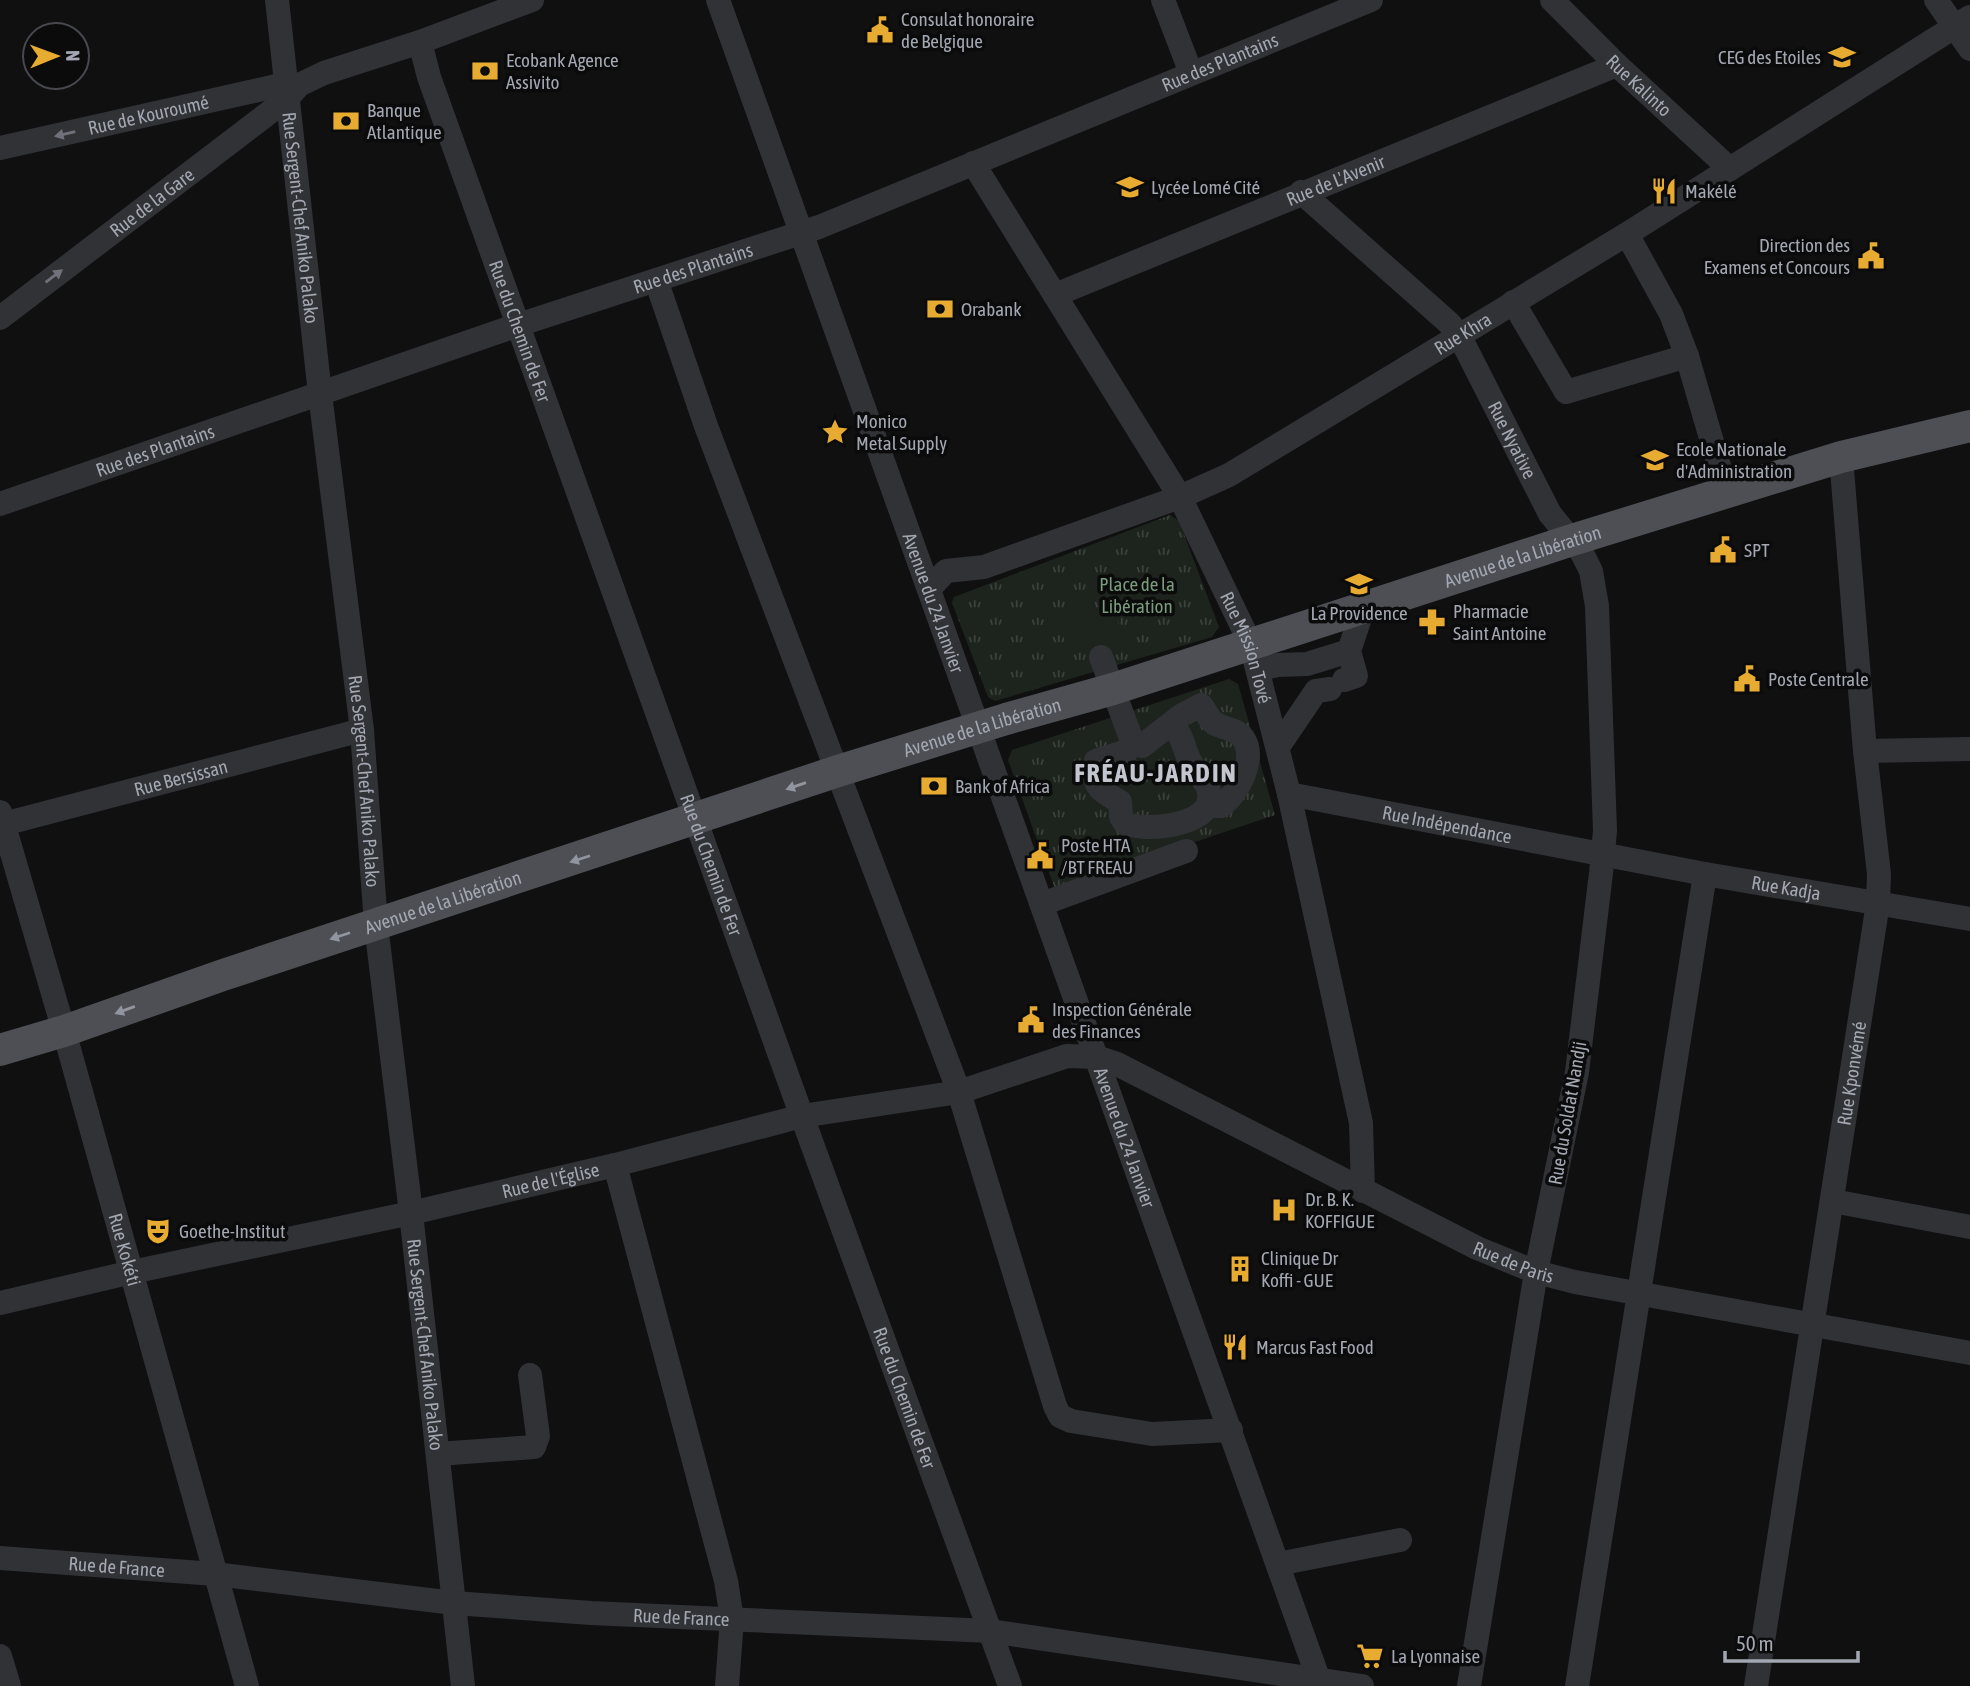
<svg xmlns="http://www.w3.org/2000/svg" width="1970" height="1686" font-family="'Asap Condensed',sans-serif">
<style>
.grass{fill:url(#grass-tufts)}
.pitch{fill:#1d241d}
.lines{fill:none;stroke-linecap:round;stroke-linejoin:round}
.minor{stroke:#313236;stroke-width:24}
.major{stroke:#4d4f55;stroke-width:32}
.oneway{fill:#6f727a}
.oneway2{fill:#91959f}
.labels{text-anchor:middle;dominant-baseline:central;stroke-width:7;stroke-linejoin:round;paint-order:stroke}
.poi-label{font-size:19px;fill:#a2a7b2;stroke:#0b0b0c;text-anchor:start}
.street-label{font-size:19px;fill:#a2a7b2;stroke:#0b0b0c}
.park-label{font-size:19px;fill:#7a9c7c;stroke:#0b0b0c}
.district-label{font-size:26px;font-weight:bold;letter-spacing:2px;fill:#c3c6ce;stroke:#0b0b0c}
</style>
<defs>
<pattern id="grass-tufts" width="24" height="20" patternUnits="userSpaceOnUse" patternTransform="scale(1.75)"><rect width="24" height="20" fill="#1d241d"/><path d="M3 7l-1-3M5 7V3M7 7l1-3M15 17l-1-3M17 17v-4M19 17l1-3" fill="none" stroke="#3b413b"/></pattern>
</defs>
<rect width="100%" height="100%" fill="#101011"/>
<!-- grass -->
<g class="grass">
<polygon points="1170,515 1179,521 1219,627 1212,637 995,701 988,697 952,603 954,597"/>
<polygon points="1229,679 1238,684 1275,815 1055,889 1008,760 1012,750"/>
</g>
<!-- pitch -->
<polygon class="pitch" points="1113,606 1123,638 1069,654 1059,623"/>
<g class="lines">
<!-- minor -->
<g class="minor">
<path id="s1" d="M277,0L320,394L362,730L376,925L411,1213L463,1686"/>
<path id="s2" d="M718,0L1321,1686"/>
<polyline points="1163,0 1191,73"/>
<path id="s3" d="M1552,0L1617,65L1730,169"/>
<polyline points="1936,0 1970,49"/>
<path id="s4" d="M420,42L429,77L792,1089L1010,1686"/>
<path id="s5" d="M0,148L285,84L299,85"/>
<path id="s6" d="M973,163L1180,497L1251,645L1289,794L1361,1123L1363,1191"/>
<path id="s7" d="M1301,192L1449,323L1459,335L1550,514L1582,553L1591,571L1597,606L1605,831L1601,873L1577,1072L1536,1272L1469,1686"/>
<polyline points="656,280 706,426 959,1092 1055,1406 1060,1416 1071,1421 1152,1434 1231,1430"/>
<path id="s8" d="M1055,295L1617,65"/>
<polyline points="1513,302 1566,392 1687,356 1671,314 1627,234"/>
<path id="s9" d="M0,318L287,99L299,85L324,73L420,42L532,0"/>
<polyline points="1687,356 1727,493"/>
<path id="s10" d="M0,504L518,325L819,227L1371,0"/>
<path id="s11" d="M929,589L946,571L984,567L1180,497L1229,475L1627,234L1970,17"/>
<polyline points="1101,657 1132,741"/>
<polyline points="1259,669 1278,665 1307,664 1349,651"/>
<polyline points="1344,680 1356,676 1349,651 1363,609"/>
<path d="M1142,746L1182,715L1201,705C1206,711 1208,718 1214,723C1223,729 1236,728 1243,738C1257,758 1238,794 1221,806H1215L1209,800"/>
<polyline points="1278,747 1316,691 1330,689"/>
<path d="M1127,751L1096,761C1091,788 1101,790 1120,802L1121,817L1125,823C1144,832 1203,826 1209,802C1213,785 1198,776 1191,763C1183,749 1184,737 1172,724"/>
<polyline points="1865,751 1970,749"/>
<path id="s12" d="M1289,794L1705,874L1970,919"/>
<path id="s13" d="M0,812L64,1031L247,1686"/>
<path id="s14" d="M0,825L362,730"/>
<polyline points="1042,904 1186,851"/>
<polyline points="615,1165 726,1581 732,1619 727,1686"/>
<polyline points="1833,1201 1970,1227"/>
<path id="s15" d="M0,1303L132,1272L411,1213L615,1165L802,1116L959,1092L1067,1056L1096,1057L1117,1064L1477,1248L1536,1272L1575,1282L1970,1353"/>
<polyline points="438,1454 534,1447 538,1436 530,1375"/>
<path id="s16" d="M0,1558L215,1574L454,1603L591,1613L990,1631L1362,1686"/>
<polyline points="1278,1564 1400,1540"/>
<polyline points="0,1656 9,1686"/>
<polyline points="1577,1686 1705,874"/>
<path id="s17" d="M1756,1686L1878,903L1879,874L1865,751L1841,457"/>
</g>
<!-- major -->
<path class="major" id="s18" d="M0,1050L64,1031L223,975L838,771L1006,719L1113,689L1572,540L1841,457L1970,426"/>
</g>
<!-- one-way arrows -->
<defs><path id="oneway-solid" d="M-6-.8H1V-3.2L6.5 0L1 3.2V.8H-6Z" transform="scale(1.75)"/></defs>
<g class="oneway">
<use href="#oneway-solid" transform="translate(65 134) rotate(167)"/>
<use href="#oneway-solid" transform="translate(54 276) rotate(-37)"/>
</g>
<g class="oneway2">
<use href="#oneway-solid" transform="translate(796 786) rotate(161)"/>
<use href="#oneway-solid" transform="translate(580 859) rotate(162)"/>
<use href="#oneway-solid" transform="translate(340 936) rotate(162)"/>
<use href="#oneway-solid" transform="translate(125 1010) rotate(160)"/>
</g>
<!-- icons -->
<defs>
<g id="civic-bare" transform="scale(2.1)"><path d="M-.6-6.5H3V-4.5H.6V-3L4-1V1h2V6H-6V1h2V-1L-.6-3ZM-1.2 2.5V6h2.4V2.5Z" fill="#e8ab32" stroke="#0b0b0c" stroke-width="2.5" paint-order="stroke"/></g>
<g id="school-bare" transform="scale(2.1)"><path d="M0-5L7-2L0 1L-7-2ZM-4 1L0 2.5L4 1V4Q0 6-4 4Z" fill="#e8ab32" stroke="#0b0b0c" stroke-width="2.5" paint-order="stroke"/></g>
<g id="bank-bare" transform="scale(2.1)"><path d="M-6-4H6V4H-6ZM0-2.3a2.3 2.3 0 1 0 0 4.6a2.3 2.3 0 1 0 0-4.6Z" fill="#e8ab32" stroke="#0b0b0c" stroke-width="2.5" paint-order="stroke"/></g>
<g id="restaurant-bare" transform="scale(2.1)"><path d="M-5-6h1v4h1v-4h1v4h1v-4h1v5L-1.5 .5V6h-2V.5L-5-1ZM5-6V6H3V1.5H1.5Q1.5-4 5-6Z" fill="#e8ab32" stroke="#0b0b0c" stroke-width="2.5" paint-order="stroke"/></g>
<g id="sight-bare" transform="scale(2.1)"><path d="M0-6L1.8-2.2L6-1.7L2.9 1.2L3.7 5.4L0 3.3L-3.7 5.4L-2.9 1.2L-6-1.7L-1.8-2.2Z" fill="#e8ab32" stroke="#0b0b0c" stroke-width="2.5" paint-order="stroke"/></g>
<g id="pharmacy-bare" transform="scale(2.1)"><path d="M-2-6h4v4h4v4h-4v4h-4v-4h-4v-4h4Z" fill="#e8ab32" stroke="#0b0b0c" stroke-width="2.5" paint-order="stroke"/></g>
<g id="hospital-bare" transform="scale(2.1)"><path d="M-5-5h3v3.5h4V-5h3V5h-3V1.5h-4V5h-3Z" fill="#e8ab32" stroke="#0b0b0c" stroke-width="2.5" paint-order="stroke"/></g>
<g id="theatre-bare" transform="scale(2.1)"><path d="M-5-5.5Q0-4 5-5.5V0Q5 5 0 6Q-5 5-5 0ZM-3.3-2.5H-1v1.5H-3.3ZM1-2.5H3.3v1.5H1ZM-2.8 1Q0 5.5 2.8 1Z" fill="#e8ab32" stroke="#0b0b0c" stroke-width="2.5" paint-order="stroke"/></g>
<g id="building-bare" transform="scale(2.1)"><path d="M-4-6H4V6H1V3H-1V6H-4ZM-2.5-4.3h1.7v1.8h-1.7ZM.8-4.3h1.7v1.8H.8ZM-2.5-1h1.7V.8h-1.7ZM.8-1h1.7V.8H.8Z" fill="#e8ab32" stroke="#0b0b0c" stroke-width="2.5" paint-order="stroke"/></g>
<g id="supermarket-bare" transform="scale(2.1)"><path d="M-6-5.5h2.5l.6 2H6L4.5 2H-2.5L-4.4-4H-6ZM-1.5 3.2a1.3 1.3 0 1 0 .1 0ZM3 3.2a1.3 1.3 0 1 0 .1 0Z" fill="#e8ab32" stroke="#0b0b0c" stroke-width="2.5" paint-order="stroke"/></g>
</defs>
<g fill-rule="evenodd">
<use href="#civic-bare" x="880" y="30"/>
<use href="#school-bare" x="1842" y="57"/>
<use href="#bank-bare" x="485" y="71"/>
<use href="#bank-bare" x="346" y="121"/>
<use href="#school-bare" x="1130" y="187"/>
<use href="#restaurant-bare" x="1664" y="191"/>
<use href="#civic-bare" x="1871" y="256"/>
<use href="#bank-bare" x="940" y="309"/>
<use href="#sight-bare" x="835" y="432"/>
<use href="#school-bare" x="1655" y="460"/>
<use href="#civic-bare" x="1723" y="550"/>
<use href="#school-bare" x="1359" y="584"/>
<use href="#pharmacy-bare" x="1432" y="622"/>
<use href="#civic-bare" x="1747" y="679"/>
<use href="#bank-bare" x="934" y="786"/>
<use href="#civic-bare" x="1040" y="856"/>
<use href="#civic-bare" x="1031" y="1020"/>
<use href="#hospital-bare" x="1284" y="1210"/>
<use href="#theatre-bare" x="158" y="1231"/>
<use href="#building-bare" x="1240" y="1269"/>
<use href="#restaurant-bare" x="1235" y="1347"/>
<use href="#supermarket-bare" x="1370" y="1656"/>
</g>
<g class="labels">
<!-- poi labels -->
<g class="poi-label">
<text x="901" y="19">Consulat honoraire<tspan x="901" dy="22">de Belgique</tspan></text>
<text x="1821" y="57" text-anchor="end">CEG des Etoiles</text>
<text x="506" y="60">Ecobank Agence<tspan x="506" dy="22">Assivito</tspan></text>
<text x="367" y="110">Banque<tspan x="367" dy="22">Atlantique</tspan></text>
<text x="1151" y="187">Lycée Lomé Cité</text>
<text x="1685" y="191">Makélé</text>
<text x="1850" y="245" text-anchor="end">Direction des<tspan x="1850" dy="22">Examens et Concours</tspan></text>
<text x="961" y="309">Orabank</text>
<text x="856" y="421">Monico<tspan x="856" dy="22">Metal Supply</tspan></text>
<text x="1676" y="449">Ecole Nationale<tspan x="1676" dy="22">d'Administration</tspan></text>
<text x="1744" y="550">SPT</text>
<text x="1453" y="611">Pharmacie<tspan x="1453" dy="22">Saint Antoine</tspan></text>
<text x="1359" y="613" text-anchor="middle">La Providence</text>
<text x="1768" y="679">Poste Centrale</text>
<text x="955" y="786">Bank of Africa</text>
<text x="1061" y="845">Poste HTA<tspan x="1061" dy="22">/BT FREAU</tspan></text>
<text x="1052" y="1009">Inspection Générale<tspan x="1052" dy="22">des Finances</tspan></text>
<text x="1305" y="1199">Dr. B. K.<tspan x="1305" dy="22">KOFFIGUE</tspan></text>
<text x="179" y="1231">Goethe-Institut</text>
<text x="1261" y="1258">Clinique Dr<tspan x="1261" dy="22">Koffi - GUE</tspan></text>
<text x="1256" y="1347">Marcus Fast Food</text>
<text x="1391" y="1656">La Lyonnaise</text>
</g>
<!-- street labels -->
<g class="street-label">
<text stroke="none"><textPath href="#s10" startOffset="1298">Rue des Plantains</textPath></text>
<text stroke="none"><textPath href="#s3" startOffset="122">Rue Kalinto</textPath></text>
<text stroke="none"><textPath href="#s5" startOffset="152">Rue de Kouroumé</textPath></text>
<text stroke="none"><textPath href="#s8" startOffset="303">Rue de L'Avenir</textPath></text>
<text stroke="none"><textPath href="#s9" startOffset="191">Rue de la Gare</textPath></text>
<text stroke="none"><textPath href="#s1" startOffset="219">Rue Sergent-Chef Aniko Palako</textPath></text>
<text stroke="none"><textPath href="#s10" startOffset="732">Rue des Plantains</textPath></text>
<text stroke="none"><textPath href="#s4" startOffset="306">Rue du Chemin de Fer</textPath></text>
<text stroke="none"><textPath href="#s11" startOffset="598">Rue Khra</textPath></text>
<text stroke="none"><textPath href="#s7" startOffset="331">Rue Nyative</textPath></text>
<text stroke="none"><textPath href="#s10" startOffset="164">Rue des Plantains</textPath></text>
<text stroke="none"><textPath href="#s18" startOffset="1601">Avenue de la Libération</textPath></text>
<text stroke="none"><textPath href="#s2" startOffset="640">Avenue du 24 Janvier</textPath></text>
<text stroke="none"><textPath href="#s6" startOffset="558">Rue Mission Tové</textPath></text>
<text stroke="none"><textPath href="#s18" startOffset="1034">Avenue de la Libération</textPath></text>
<text stroke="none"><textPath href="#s14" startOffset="187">Rue Bersissan</textPath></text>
<text stroke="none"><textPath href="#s1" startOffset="786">Rue Sergent-Chef Aniko Palako</textPath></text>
<text stroke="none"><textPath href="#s12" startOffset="161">Rue Indépendance</textPath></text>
<text stroke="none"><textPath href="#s4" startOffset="873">Rue du Chemin de Fer</textPath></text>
<text stroke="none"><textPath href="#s12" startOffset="506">Rue Kadja</textPath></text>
<text stroke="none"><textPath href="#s18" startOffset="467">Avenue de la Libération</textPath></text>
<text stroke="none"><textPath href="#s17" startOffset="620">Rue Kponvémé</textPath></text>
<text transform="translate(1567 1113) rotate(-80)">Rue du Soldat Nandji</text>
<text stroke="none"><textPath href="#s2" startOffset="1208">Avenue du 24 Janvier</textPath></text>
<text stroke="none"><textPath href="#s15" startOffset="564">Rue de l'Église</textPath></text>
<text stroke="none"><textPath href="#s13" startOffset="455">Rue Kokéti</textPath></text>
<text stroke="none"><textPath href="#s15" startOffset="1591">Rue de Paris</textPath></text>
<text stroke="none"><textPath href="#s1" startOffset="1353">Rue Sergent-Chef Aniko Palako</textPath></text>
<text stroke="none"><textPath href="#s4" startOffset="1440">Rue du Chemin de Fer</textPath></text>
<text stroke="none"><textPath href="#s16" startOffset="117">Rue de France</textPath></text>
<text stroke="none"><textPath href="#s16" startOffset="684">Rue de France</textPath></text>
</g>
<!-- park labels -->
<g class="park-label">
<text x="1137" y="584">Place de la<tspan x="1137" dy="22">Libération</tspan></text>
</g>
<!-- district labels -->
<g class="district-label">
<text x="1156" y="773">FRÉAU-JARDIN</text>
</g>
</g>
<!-- north arrow -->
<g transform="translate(56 56) rotate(89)"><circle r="33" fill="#0b0b0c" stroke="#47494e" stroke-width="2"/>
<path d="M0-5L12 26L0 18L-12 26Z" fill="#e8ab32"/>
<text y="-10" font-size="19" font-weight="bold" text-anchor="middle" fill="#a2a7b2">N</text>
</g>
<!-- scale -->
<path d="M1725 1651v10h133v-10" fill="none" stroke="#a2a7b2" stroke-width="3.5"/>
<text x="1736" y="1651" font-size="21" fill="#a2a7b2" stroke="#0b0b0c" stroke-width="5" paint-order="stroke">50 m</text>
</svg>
